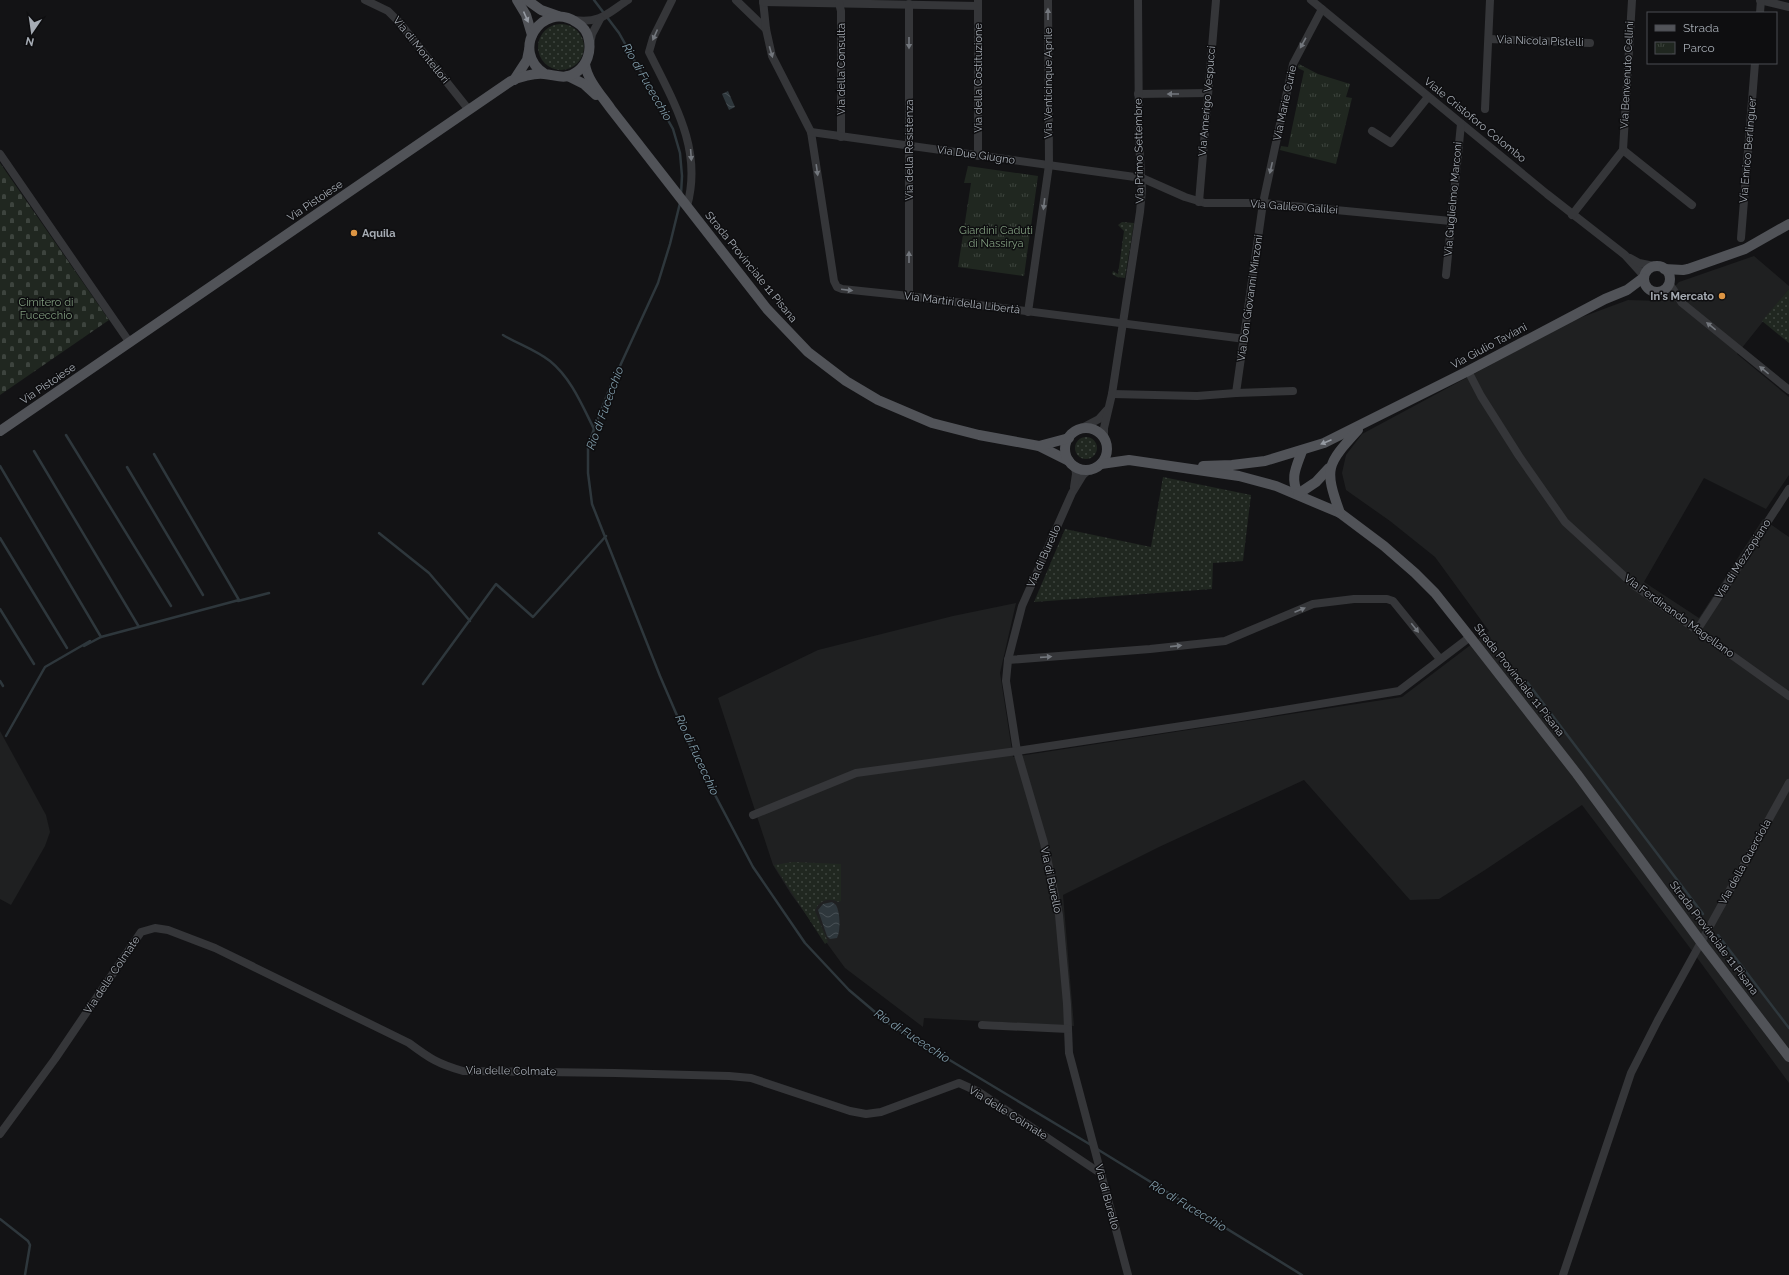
<svg xmlns="http://www.w3.org/2000/svg" width="1789" height="1275" font-family="Raleway,sans-serif">
<style>
.built{fill:#1f2021}
.grass{fill:url(#grass-dots)}
.cemetery{fill:url(#cemetery-stones)}
.park{fill:url(#park-tufts)}
.water{fill:url(#water-waves)}
.lines{fill:none;stroke-linecap:round;stroke-linejoin:round}
.stream{stroke:#2e373c;stroke-width:2.5}
.minor{stroke:#353639;stroke-width:8}
.major{stroke:#515358;stroke-width:10}
.oneway{fill:#73777d}
.oneway2{fill:#959aa2}
.poi-dot{fill:#dd9543;stroke:#0e0e10;stroke-width:1.5}
.labels{text-anchor:middle;dominant-baseline:central;stroke-width:3;stroke-linejoin:round;paint-order:stroke}
.street-label{font-size:11px;fill:#a6acb4;stroke:#0e0e10}
.park-label{font-size:11px;fill:#819d7f;stroke:#0e0e10}
.poi-label{font-size:11px;font-weight:bold;fill:#a6acb4;stroke:#0e0e10;text-anchor:start}
.water-label{font-size:12px;font-style:italic;fill:#819dab;stroke:#0e0e10}
</style>
<defs>
<pattern id="grass-dots" width="8" height="8" patternUnits="userSpaceOnUse"><rect width="8" height="8" fill="#202720"/><path d="M2 2h.1M6 6h.1" fill="none" stroke="#3d443e" stroke-width="1.8" stroke-linecap="round"/></pattern>
<pattern id="cemetery-stones" width="16" height="16" patternUnits="userSpaceOnUse"><rect width="16" height="16" fill="#202720"/><path d="M2 7V4a2 2 0 0 1 4 0v3zM10 15v-3a2 2 0 0 1 4 0v3z" fill="#3d443e"/></pattern>
<pattern id="park-tufts" width="24" height="20" patternUnits="userSpaceOnUse"><rect width="24" height="20" fill="#202720"/><path d="M3 7l-1-3M5 7V3M7 7l1-3M15 17l-1-3M17 17v-4M19 17l1-3" fill="none" stroke="#3d443e"/></pattern>
<pattern id="water-waves" width="16" height="10" patternUnits="userSpaceOnUse"><rect width="16" height="10" fill="#2e373c"/><path d="M0 5q4-4 8 0t8 0" fill="none" stroke="#495156"/></pattern>
</defs>
<rect width="100%" height="100%" fill="#131315"/>
<!-- built -->
<g class="built">
<polygon points="1754,256 1789,286 1789,289 1737,354 1789,397 1789,475 1766,509 1704,478 1644,582 1699,618 1763,519 1789,537 1789,1083 1687,944 1582,805 1485,870 1439,899 1410,900 1304,780 1159,847 1063,895 1074,1026 924,1018 923,1027 845,968 791,894 773,865 718,698 818,650 953,616 1016,603 1000,673 1013,757 1402,697 1489,631 1435,557 1390,521 1346,490 1342,473 1346,455 1362,434 1574,320 1628,300 1661,301 1679,282"/>
<polygon points="0,731 46,815 50,832 45,846 11,905 0,899"/>
</g>
<!-- grass -->
<g class="grass">
<circle cx="561" cy="47" r="23"/>
<polygon points="1122,222 1134,223 1125,278 1117,277 1112,274 1113,271 1118,274 1124,231 1118,225"/>
<polygon points="1789,289 1789,343 1762,321"/>
<circle cx="1086" cy="448" r="11"/>
<polygon points="1163,477 1251,495 1243,561 1213,563 1212,589 1034,602 1065,529 1151,547"/>
<path d="M793,862L841,864V901L838,902C829,897 818,901 815,911L828,942L825,944L774,865Z"/>
</g>
<!-- cemetery -->
<polygon class="cemetery" points="0,163 109,320 0,395"/>
<!-- park -->
<g class="park">
<polygon points="1299,64 1318,74 1350,84 1346,97 1352,98 1336,164 1280,150 1281,146 1288,147 1304,71 1298,68"/>
<polygon points="968,166 1038,176 1024,276 958,267 971,183 964,183"/>
</g>
<!-- water -->
<g class="water">
<polygon points="728,91 735,107 729,110 722,94"/>
<path d="M832,902L836,905C840,912 841,930 837,938L830,939L827,936L818,910L823,904Z"/>
</g>
<g class="lines">
<!-- stream -->
<g class="stream">
<polyline points="594,0 619,33 673,129 680,153 682,176 681,194"/>
<polyline points="680,203 670,244 658,283 609,390 594,429 588,447 588,473 592,504 660,676 694,755 753,867 805,943 849,990 888,1023 1091,1145"/>
<path d="M503,335C518,344 536,350 550,361C571,378 582,405 594,429"/>
<polyline points="66,435 171,606"/>
<polyline points="34,451 139,627"/>
<polyline points="0,466 101,637"/>
<polyline points="127,467 203,595"/>
<polyline points="379,533 429,573 470,621"/>
<polyline points="0,538 67,648"/>
<polyline points="238,601 269,593"/>
<polyline points="0,609 34,664"/>
<polyline points="84,646 101,637 239,600 154,454"/>
<polyline points="0,681 3,686"/>
<polyline points="1527,682 1703,914"/>
<polyline points="423,684 496,584 533,617 606,536"/>
<polyline points="6,736 45,667 90,641"/>
<polyline points="1718,935 1789,1028"/>
<polyline points="1097,1149 1302,1275"/>
<polyline points="0,1219 28,1241 30,1245 25,1275"/>
</g>
<!-- minor -->
<g class="minor">
<polyline points="365,0 388,11 399,22 469,110"/>
<path d="M672,0L653,38L649,52C674,103 703,149 687,206"/>
<polyline points="736,0 766,29"/>
<polyline points="763,0 766,29 772,56 811,132 834,281 837,287 842,289 909,296 1245,339"/>
<polyline points="1311,0 1547,194 1625,255 1644,276"/>
<polyline points="1760,0 1789,7"/>
<polyline points="763,2 978,6"/>
<polyline points="839,3 841,11 841,137"/>
<polyline points="909,4 909,296"/>
<polyline points="1760,13 1761,0"/>
<path d="M574,20C600,24 608,13 628,0"/>
<polyline points="1489,39 1590,43"/>
<polyline points="590,44 592,34 600,19"/>
<polyline points="1138,94 1208,93"/>
<polyline points="1485,109 1490,0"/>
<polyline points="1372,131 1391,143 1428,97"/>
<polyline points="811,132 1142,178 1185,197 1205,203 1263,203 1451,221"/>
<polyline points="1623,150 1692,205"/>
<polyline points="0,154 130,343"/>
<polyline points="978,156 978,0"/>
<polyline points="1199,202 1216,0"/>
<polyline points="1572,215 1623,150 1632,0"/>
<polyline points="1741,238 1755,63"/>
<polyline points="1630,258 1639,263 1654,266"/>
<polyline points="1446,275 1461,124"/>
<polyline points="1669,283 1682,303 1789,390"/>
<polyline points="1028,312 1049,165 1048,0"/>
<polyline points="1468,371 1481,396 1519,456 1565,522 1635,586 1789,696"/>
<polyline points="1236,393 1263,203 1293,64 1322,9"/>
<polyline points="1112,394 1197,396 1236,393 1293,391"/>
<polyline points="1078,430 1099,419 1107,410"/>
<polyline points="1104,438 1104,428 1112,394 1140,212 1142,190 1139,142 1138,0"/>
<polyline points="1090,469 1083,475 1072,493 1022,606 1008,660 1006,681 1017,751 1044,843 1059,915 1067,1004 1069,1053 1128,1275"/>
<polyline points="1074,487 1076,474 1075,466"/>
<polyline points="1697,630 1789,489"/>
<polyline points="1008,660 1150,649 1225,641 1313,604 1354,599 1387,599 1393,601 1440,659"/>
<polyline points="753,815 856,773 1017,751 1241,717 1399,691 1470,637"/>
<polyline points="982,1025 1068,1029"/>
<path d="M0,1134L55,1059L141,932L155,928L168,930L215,948L409,1043C429,1058 438,1064 463,1071L615,1073L729,1076L751,1078L850,1111L866,1114L881,1112L959,1083L979,1092L1100,1173"/>
<polyline points="1563,1275 1631,1073 1658,1020 1789,783"/>
</g>
<!-- major -->
<g class="major">
<polyline points="517,0 526,15 532,35"/>
<polyline points="527,0 541,10 558,16"/>
<path d="M585,64C587,80 602,96 611,109L767,309L808,352L846,381L878,400L932,423L979,435L1039,446L1069,461"/>
<polyline points="568,76 584,84 596,95"/>
<polyline points="514,80 527,60 529,50"/>
<circle cx="1657" cy="279" r="13"/>
<polyline points="1664,269 1683,270 1688,269 1745,249 1789,224"/>
<circle cx="1086" cy="449" r="21"/>
<path d="M0,431L511,81C519,77 534,73 544,74C557,75 565,81 578,71C587,64 591,52 589,41C588,33 583,26 576,22C542,0 509,51 545,74"/>
<polyline points="1039,446 1069,438"/>
<polyline points="1101,464 1129,460 1239,476 1276,486 1340,513 1384,546 1415,573 1435,593 1470,637 1577,774 1701,942 1789,1057"/>
<polyline points="1203,466 1232,465 1265,461 1324,443 1468,371 1605,299 1627,290 1643,278"/>
<path d="M1298,494C1290,477 1296,468 1302,451"/>
<polyline points="1298,494 1316,482 1329,468"/>
<path d="M1340,513C1324,468 1326,465 1358,430"/>
</g>
</g>
<!-- one-way arrows -->
<defs><path id="oneway-solid" d="M-6-.8H1V-3.2L6.5 0L1 3.2V.8H-6Z"/></defs>
<g class="oneway">
<use href="#oneway-solid" transform="translate(1048 14) rotate(-90)"/>
<use href="#oneway-solid" transform="translate(655 35) rotate(114)"/>
<use href="#oneway-solid" transform="translate(909 43) rotate(90)"/>
<use href="#oneway-solid" transform="translate(1303 43) rotate(119)"/>
<use href="#oneway-solid" transform="translate(771 52) rotate(74)"/>
<use href="#oneway-solid" transform="translate(1173 94) rotate(180)"/>
<use href="#oneway-solid" transform="translate(691 155) rotate(86)"/>
<use href="#oneway-solid" transform="translate(1271 168) rotate(103)"/>
<use href="#oneway-solid" transform="translate(817 170) rotate(82)"/>
<use href="#oneway-solid" transform="translate(1044 204) rotate(97)"/>
<use href="#oneway-solid" transform="translate(909 257) rotate(-90)"/>
<use href="#oneway-solid" transform="translate(847 290) rotate(7)"/>
<use href="#oneway-solid" transform="translate(1711 326) rotate(-141)"/>
<use href="#oneway-solid" transform="translate(1764 370) rotate(-141)"/>
<use href="#oneway-solid" transform="translate(1300 610) rotate(-23)"/>
<use href="#oneway-solid" transform="translate(1415 628) rotate(51)"/>
<use href="#oneway-solid" transform="translate(1176 646) rotate(-6)"/>
<use href="#oneway-solid" transform="translate(1046 657) rotate(-4)"/>
</g>
<g class="oneway2">
<use href="#oneway-solid" transform="translate(526 17) rotate(66)"/>
<use href="#oneway-solid" transform="translate(1326 442) rotate(157)"/>
</g>
<!-- markers -->
<g class="poi-dot">
<circle cx="354" cy="233" r="4"/>
<circle cx="1722" cy="296" r="4"/>
</g>
<g class="labels">
<!-- street labels -->
<g class="street-label">
<text transform="translate(1540 41) rotate(2)">Via Nicola Pistelli</text>
<text transform="translate(421 50) rotate(51)">Via di Montellori</text>
<text transform="translate(841 69) rotate(-90)">Via della Consulta</text>
<text transform="translate(1627 75) rotate(-87)">Via Benvenuto Cellini</text>
<text transform="translate(978 78) rotate(-90)">Via della Costituzione</text>
<text transform="translate(1048 83) rotate(-90)">Via Venticinque Aprile</text>
<text transform="translate(1207 101) rotate(-85)">Via Amerigo Vespucci</text>
<text transform="translate(1285 103) rotate(-78)">Via Marie Curie</text>
<text transform="translate(1475 120) rotate(39)">Viale Cristoforo Colombo</text>
<text transform="translate(909 150) rotate(-90)">Via della Resistenza</text>
<text transform="translate(1748 150) rotate(-85)">Via Enrico Berlinguer</text>
<text transform="translate(1139 151) rotate(-91)">Via Primo Settembre</text>
<text transform="translate(976 155) rotate(8)">Via Due Giugno</text>
<text transform="translate(1453 199) rotate(-85)">Via Guglielmo Marconi</text>
<text transform="translate(315 201) rotate(-34)">Via Pistoiese</text>
<text transform="translate(1294 207) rotate(4)">Via Galileo Galilei</text>
<text transform="translate(751 267) rotate(51)">Strada Provinciale 11 Pisana</text>
<text transform="translate(1250 298) rotate(-82)">Via Don Giovanni Minzoni</text>
<text transform="translate(962 303) rotate(7)">Via Martiri della Libertà</text>
<text transform="translate(1489 346) rotate(-28)">Via Giulio Taviani</text>
<text transform="translate(48 384) rotate(-34)">Via Pistoiese</text>
<text transform="translate(1044 556) rotate(-66)">Via di Burello</text>
<text transform="translate(1743 559) rotate(-57)">Via di Mezzopiano</text>
<text transform="translate(1679 616) rotate(36)">Via Ferdinando Magellano</text>
<text transform="translate(1519 680) rotate(52)">Strada Provinciale 11 Pisana</text>
<text transform="translate(1745 862) rotate(-61)">Via della Querciola</text>
<text transform="translate(1051 880) rotate(78)">Via di Burello</text>
<text transform="translate(1714 938) rotate(53)">Strada Provinciale 11 Pisana</text>
<text transform="translate(112 975) rotate(-56)">Via delle Colmate</text>
<text transform="translate(511 1071) rotate(1)">Via delle Colmate</text>
<text transform="translate(1008 1113) rotate(32)">Via delle Colmate</text>
<text transform="translate(1107 1197) rotate(75)">Via di Burello</text>
</g>
<!-- park labels -->
<g class="park-label">
<text x="996" y="230">Giardini Caduti<tspan x="996" dy="13">di Nassirya</tspan></text>
<text x="46" y="302">Cimitero di<tspan x="46" dy="13">Fucecchio</tspan></text>
</g>
<!-- poi labels -->
<g class="poi-label">
<text x="362" y="233">Aquila</text>
<text x="1714" y="296" text-anchor="end">In's Mercato</text>
</g>
<!-- water labels -->
<g class="water-label">
<text transform="translate(647 82) rotate(60)">Rio di Fucecchio</text>
<text transform="translate(605 408) rotate(-70)">Rio di Fucecchio</text>
<text transform="translate(697 755) rotate(65)">Rio di Fucecchio</text>
<text transform="translate(912 1036) rotate(33)">Rio di Fucecchio</text>
<text transform="translate(1188 1206) rotate(31)">Rio di Fucecchio</text>
</g>
</g>
<!-- legend -->
<rect x="1647" y="12" width="130" height="52" fill="#0e0e10" stroke="#4b4d52"/>
<rect x="1655" y="25" width="20" height="6" fill="#515358" stroke="#4b4d52"/>
<text x="1683" y="32" font-size="12" fill="#a6acb4">Strada</text>
<rect x="1655" y="42" width="20" height="12" fill="url(#park-tufts)" stroke="#4b4d52"/>
<text x="1683" y="52" font-size="12" fill="#a6acb4">Parco</text>
<!-- north arrow -->
<g transform="translate(32 32) rotate(193)" stroke="#0e0e10" stroke-width="3" paint-order="stroke">
<path d="M0-3L7 15L0 10L-7 15Z" fill="#a6acb4"/>
<text y="-6" font-size="11" font-weight="bold" text-anchor="middle" fill="#a6acb4">N</text>
</g>
</svg>
